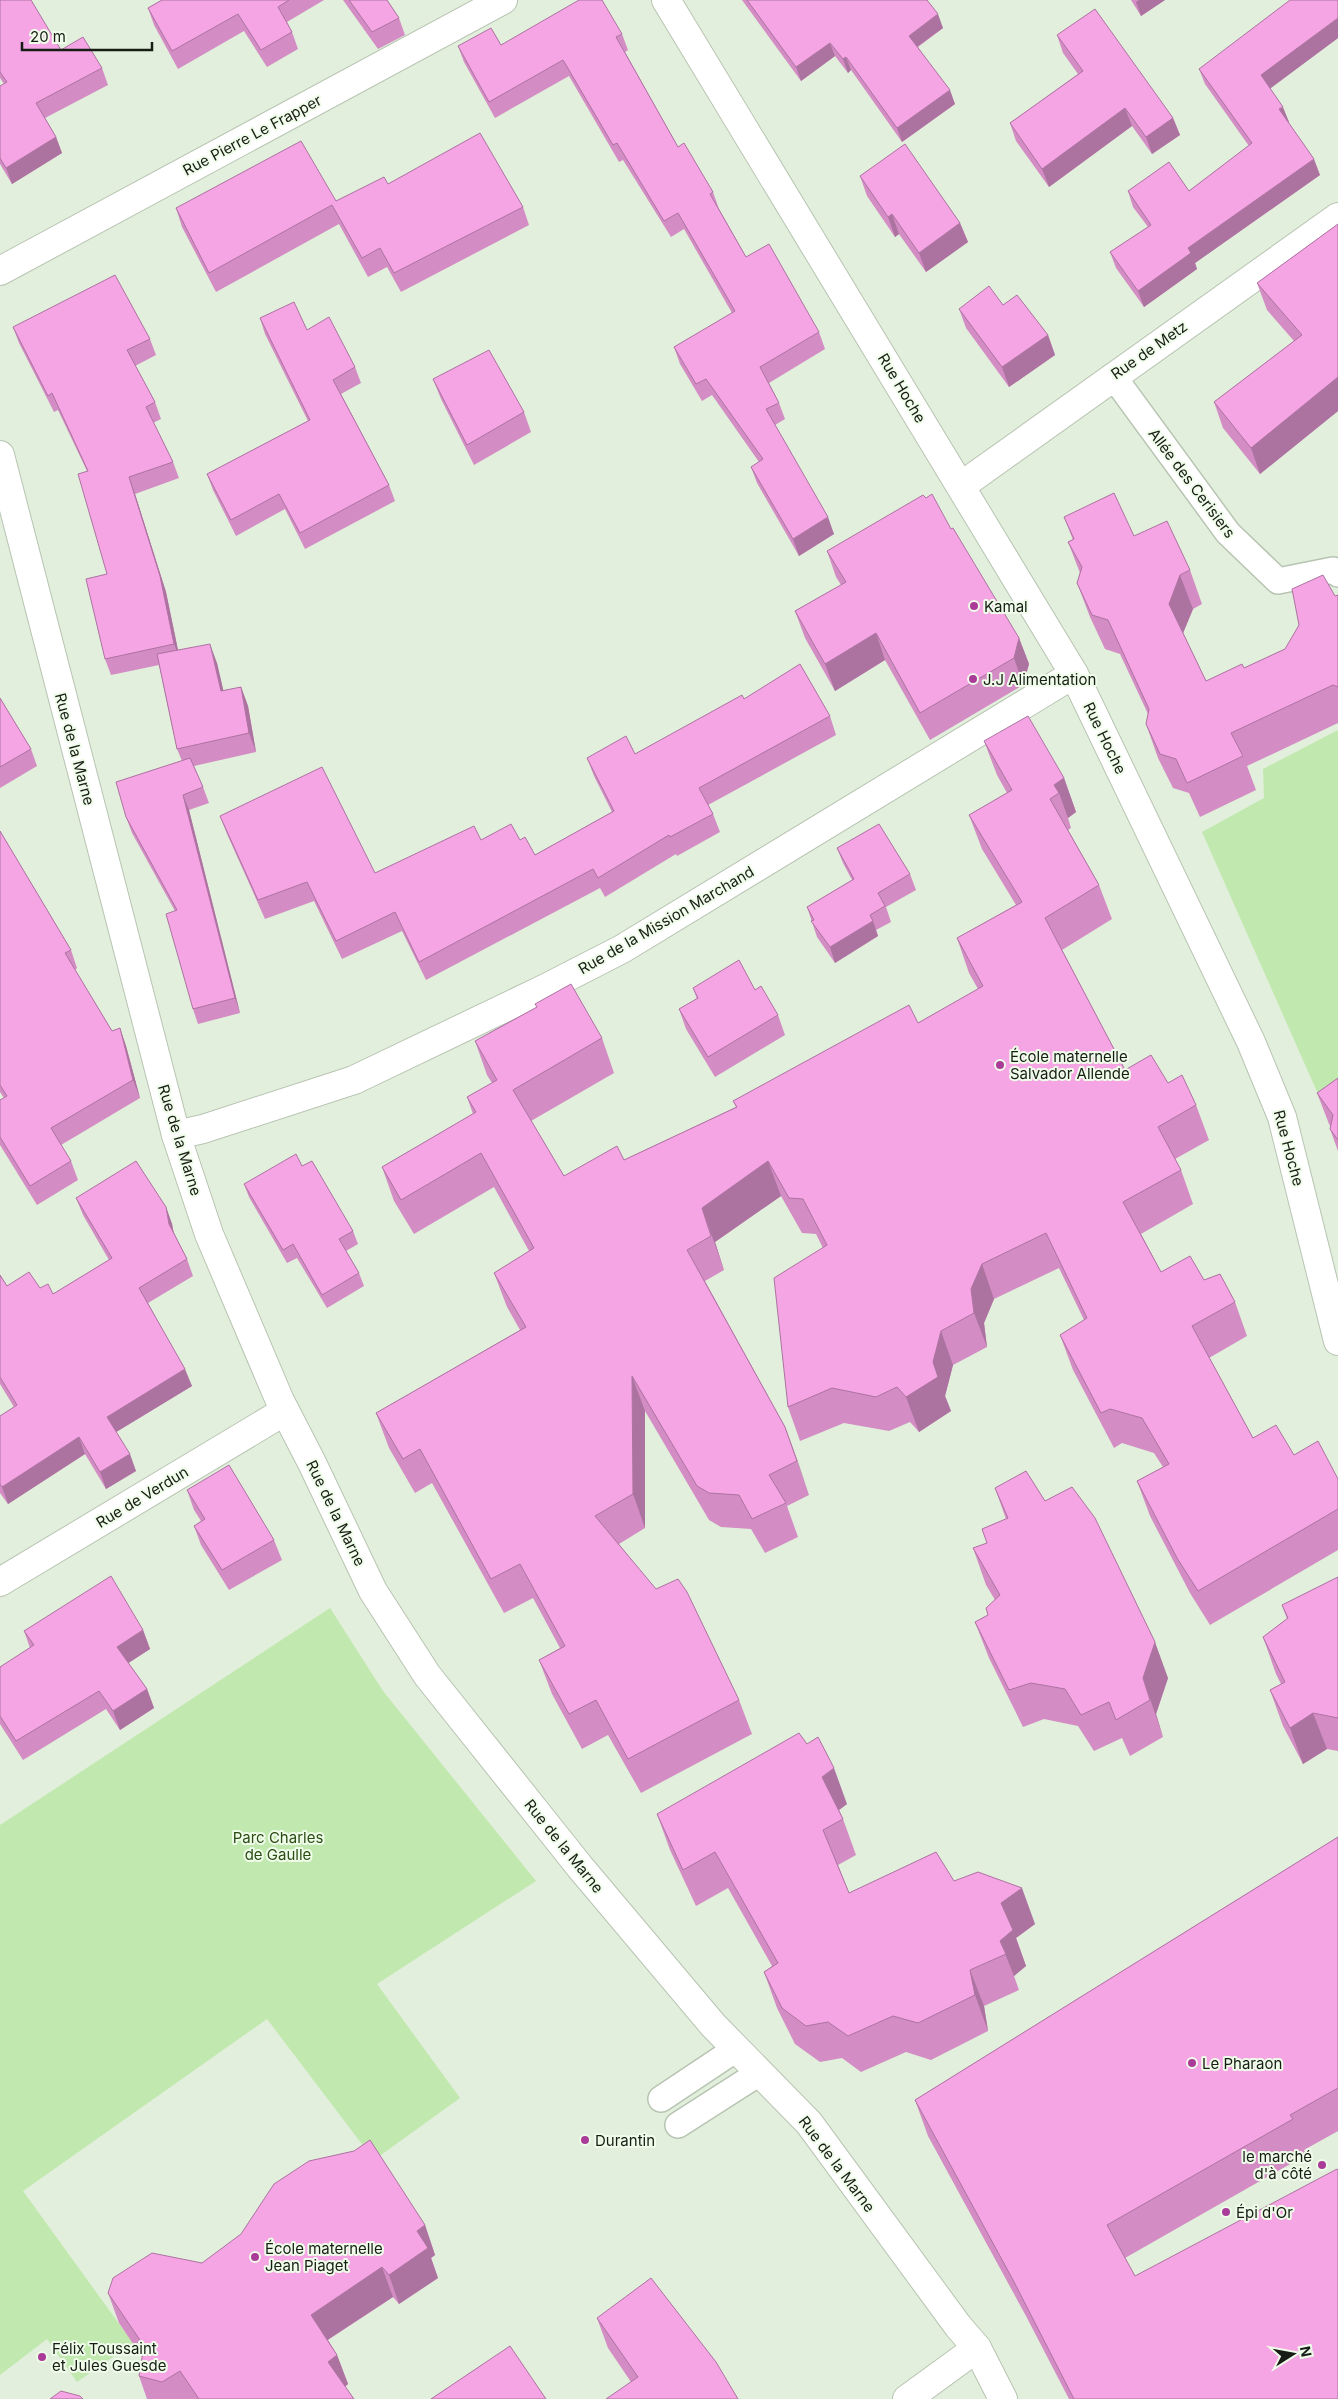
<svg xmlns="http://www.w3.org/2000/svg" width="1338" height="2399" font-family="Inter,sans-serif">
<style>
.green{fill:#c1e8ae}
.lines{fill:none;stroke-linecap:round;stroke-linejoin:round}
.lane-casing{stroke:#b8c4b2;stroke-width:28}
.street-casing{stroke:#b8c4b2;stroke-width:30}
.lane{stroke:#fff;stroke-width:25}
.street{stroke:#fff;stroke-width:28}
.wall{fill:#d38dc4}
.shaded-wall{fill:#ac73a0}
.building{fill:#f5a4e4;stroke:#ac73a0}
.poi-dot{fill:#ab3b99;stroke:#effce9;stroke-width:2}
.labels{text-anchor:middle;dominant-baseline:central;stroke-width:4;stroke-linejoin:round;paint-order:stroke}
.street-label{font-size:15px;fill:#171c15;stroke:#effce9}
.poi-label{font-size:15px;fill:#171c15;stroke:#effce9;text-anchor:start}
.park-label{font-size:15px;fill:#2b4d15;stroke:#effce9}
</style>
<rect width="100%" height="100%" fill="#e2efdc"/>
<!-- green -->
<g class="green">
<polygon points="1338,730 1338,1103 1326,1112 1202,832 1264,798 1263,769"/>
<polygon points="330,1608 383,1691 536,1881 377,1984 460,2098 374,2160 267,2019 23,2191 133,2343 77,2382 47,2339 0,2375 0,1825"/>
</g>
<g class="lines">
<!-- lane casing -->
<g class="lane-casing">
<g id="lane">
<polyline points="1113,376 1228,533 1278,581 1333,570 1338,574"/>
<polyline points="661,2099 736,2049"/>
<polyline points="678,2125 759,2073"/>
</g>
</g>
<!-- street casing -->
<g class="street-casing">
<g id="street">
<polyline points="666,0 1074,674 1251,1042 1282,1117 1338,1341"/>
<polyline points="0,271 503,0"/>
<polyline points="0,455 176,1135 209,1234 280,1401 312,1463 373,1591 427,1675 580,1867 713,2025 809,2123 958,2326 977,2348 1003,2399"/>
<polyline points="961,486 1338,217"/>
<polyline points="176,1135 203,1129 354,1080 544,989 622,949 1074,674"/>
<polyline points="0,1582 285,1411"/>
<polyline points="907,2399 977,2348"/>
</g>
</g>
<!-- lane -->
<use href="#lane" class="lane"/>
<!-- street -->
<use href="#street" class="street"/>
</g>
<!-- wall -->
<g class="wall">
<polygon points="0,0 61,50 102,68 108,85 45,118 56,137 62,153 12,184 0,164 0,86 4,84 0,78"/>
<polygon points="162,0 324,0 287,22 292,32 298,49 267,67 244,31 178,69 154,25 148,8"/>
<polygon points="343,0 387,0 399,18 405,35 378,49"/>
<polygon points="742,0 927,0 943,28 918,47 955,104 902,142 851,70 848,73 835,56 801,81"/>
<polygon points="1131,0 1165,0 1141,16"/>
<polygon points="622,34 628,50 625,52 678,147 713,192 719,209 746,257 819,332 825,349 769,383 779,403 785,419 775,425 834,534 799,556 757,483 751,467 759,462 712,395 702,401 680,364 674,347 732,313 684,229 671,237 623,160 619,162 569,76 495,118 464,62 458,46 501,45"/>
<polygon points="1057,35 1173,118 1180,135 1152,154 1132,126 1049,187 1016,141 1010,123 1078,74 1063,53"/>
<polygon points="1338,38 1270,88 1289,122 1288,123 1320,175 1195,263 1197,269 1144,307 1116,268 1110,252 1148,227 1133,207 1128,191 1189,191 1249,146 1205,84 1199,69"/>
<polygon points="860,176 960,223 968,242 926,272 899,234 895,237 867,196"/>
<polygon points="388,184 523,207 529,225 401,292 387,267 368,277 339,224 216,292 182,227 176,208 336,201"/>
<polygon points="1338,224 1338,411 1260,474 1223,428 1214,402 1294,341 1267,310 1257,283"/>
<polygon points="1003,305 1048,335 1055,355 1009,387 966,328 959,309"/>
<polygon points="260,318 307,330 355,367 361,383 341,394 389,485 395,501 305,549 285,509 236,536 213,490 207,474 308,421 265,334"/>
<polygon points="13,327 150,339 156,355 135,366 155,402 161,419 153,423 173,462 179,478 135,494 166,592 178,650 217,663 223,691 241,687 248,706 256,752 194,766 203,787 209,803 189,810 240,1013 198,1024 193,1009 175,911 132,833 126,817 182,761 177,749 159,665 111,675 105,659 107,574 87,471 58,410 54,412 19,343"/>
<polygon points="433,379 524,412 531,432 474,465 441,399"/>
<polygon points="1064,517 1134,536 1190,570 1202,604 1193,609 1183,633 1206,681 1244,668 1285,649 1335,596 1338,595 1338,723 1247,766 1256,790 1200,817 1189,793 1173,788 1158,758 1146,724 1148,714 1120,654 1105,649 1090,617 1077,583 1080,573 1068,542 1073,540"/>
<polygon points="951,529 1019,638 1029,664 1023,685 930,740 885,660 835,691 805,638 795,611 841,585 836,577 827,551"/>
<polygon points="0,698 31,749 37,766 0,788"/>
<polygon points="744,699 830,716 836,735 708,805 713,814 720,832 677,856 676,854 605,897 600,888 426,980 402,931 342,959 314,901 265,919 227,834 220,816 375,873 481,840 520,840 535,855 612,812 594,776 587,758 635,754"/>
<polygon points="984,741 1064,778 1076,812 1068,818 1071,828 1068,830 1099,885 1112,919 1062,950 1125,1070 1168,1083 1196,1105 1209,1140 1175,1159 1181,1170 1193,1204 1141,1234 1161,1272 1204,1280 1235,1302 1247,1336 1209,1358 1253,1438 1294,1455 1338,1479 1338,1550 1210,1625 1190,1593 1150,1516 1137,1481 1163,1467 1154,1453 1122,1443 1114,1448 1073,1370 1060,1335 1084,1320 1059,1268 994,1299 984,1323 987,1347 953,1365 945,1396 951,1411 919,1432 910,1422 889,1431 844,1423 800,1441 788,1407 823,1248 816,1234 802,1233 781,1196 715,1242 724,1270 705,1281 785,1427 809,1495 787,1506 798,1537 765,1553 751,1529 721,1527 709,1520 645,1411 645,1528 619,1544 739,1700 752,1734 641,1793 608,1735 582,1749 552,1694 539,1660 560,1648 533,1598 504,1613 432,1483 415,1493 389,1448 376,1413 520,1330 507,1307 494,1273 529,1251 494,1187 414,1234 394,1201 382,1167 473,1114 467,1097 492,1083 487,1075 475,1041 537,1007 535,1004 602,1038 614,1073 531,1121 564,1176 624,1160 736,1107 733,1101 918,1023 978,989 969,973 957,938 1016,905 982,849 969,815 1007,793 997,775"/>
<polygon points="0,831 71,950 77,968 75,970 112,1031 120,1028 126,1046 140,1098 61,1145 71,1161 78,1180 37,1205 0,1145 0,1100 4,1098 0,1092"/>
<polygon points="837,848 910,874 916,890 886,907 891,922 876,930 878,936 835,963 817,937 807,907 852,880 843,863"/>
<polygon points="693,988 755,990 778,1015 785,1035 715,1077 686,1029 679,1009 697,999"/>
<polygon points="1338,1078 1338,1151 1330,1129 1331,1127 1329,1124 1317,1093"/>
<polygon points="302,1166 353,1231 358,1244 346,1251 359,1273 364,1286 327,1308 297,1258 287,1263 249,1197 244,1184"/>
<polygon points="76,1198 166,1207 172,1224 174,1233 187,1259 193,1276 148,1303 192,1386 116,1432 136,1471 106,1489 85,1454 8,1504 0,1493 0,1416 14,1407 0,1384 0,1275 7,1286 40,1288 53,1294 109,1260 83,1215"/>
<polygon points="995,1488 1045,1501 1168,1678 1156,1714 1163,1737 1130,1756 1122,1738 1094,1751 1078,1726 1044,1719 1023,1727 989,1658 975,1622 988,1615 995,1600 986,1585 973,1548 987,1543 982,1529 1006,1519"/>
<polygon points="187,1490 274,1540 282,1560 229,1590 201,1545 194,1526 201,1521 194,1510"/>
<polygon points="1338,1577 1338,1751 1327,1749 1303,1764 1283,1726 1270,1690 1281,1684 1276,1674 1263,1637 1287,1619 1282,1605"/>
<polygon points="143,1630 150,1649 128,1663 147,1689 154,1708 120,1730 106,1709 23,1760 0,1724 0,1667 30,1648 24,1631"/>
<polygon points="847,1804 839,1810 843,1819 856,1855 838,1865 849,1893 954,1881 1035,1924 1016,1938 1026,1966 1014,1976 1019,1990 984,2006 988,2031 931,2060 906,2052 861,2072 842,2058 820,2062 795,2044 777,2008 764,1972 772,1966 728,1888 696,1906 670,1850 657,1814"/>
<polygon points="1338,1837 1338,2131 1304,2150 1306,2155 1125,2258 1135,2276 1338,2399 1069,2399 1026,2316 928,2136 915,2100"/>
<polygon points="425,2225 435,2255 431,2258 438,2278 399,2304 393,2297 328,2340 337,2355 348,2384 345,2387 354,2399 147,2399 139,2376 142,2357 119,2323 108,2293 202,2263"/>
<polygon points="597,2318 738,2399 631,2382 608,2348"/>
</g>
<!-- shaded-wall -->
<g class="shaded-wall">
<polygon points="1139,0 1165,0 1141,16 1136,2"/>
<polygon points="938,14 943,28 914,49 909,36"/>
<polygon points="1338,18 1338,38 1267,91 1261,75"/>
<polygon points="830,43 835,56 801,81 796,67"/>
<polygon points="846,57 851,70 848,73 843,59"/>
<polygon points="950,90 955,104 902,142 897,128"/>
<polygon points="1283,107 1289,122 1284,125 1279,109"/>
<polygon points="1125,108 1132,126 1049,187 1042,169"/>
<polygon points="1173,118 1180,135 1152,154 1146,137"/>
<polygon points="56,137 62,153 12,184 6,168"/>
<polygon points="1314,159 1320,175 1195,263 1197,269 1144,307 1138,291 1188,248"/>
<polygon points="892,214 899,234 895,237 888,217"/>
<polygon points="960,223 968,242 926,272 919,253"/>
<polygon points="1048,335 1055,355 1009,387 1002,367"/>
<polygon points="1338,377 1338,411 1260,474 1251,448"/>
<polygon points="129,477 135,494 166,592 180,660 174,644"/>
<polygon points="828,517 834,534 799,556 793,539"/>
<polygon points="1180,575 1193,609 1181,638 1169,604"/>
<polygon points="876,633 885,660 835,691 825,664"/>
<polygon points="1019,638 1029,664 1023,685 1014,658"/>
<polygon points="210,644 217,663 228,710 221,691"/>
<polygon points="241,687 248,706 256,752 249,733"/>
<polygon points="1064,778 1076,812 1068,818 1059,793 1054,785"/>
<polygon points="183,795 189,810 240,1013 235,998"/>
<polygon points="873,921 878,936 835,963 830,947"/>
<polygon points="120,1028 126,1046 140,1098 133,1080"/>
<polygon points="768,1161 781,1196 715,1242 724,1270 702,1208"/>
<polygon points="166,1207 172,1224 175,1241 169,1224"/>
<polygon points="982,1264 994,1299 984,1323 987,1347 974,1313 971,1289"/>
<polygon points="941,1331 953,1365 945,1396 951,1411 919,1432 906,1397 933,1362"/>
<polygon points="185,1369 192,1386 113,1434 107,1417"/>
<polygon points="632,1376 645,1411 645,1528 633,1494"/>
<polygon points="785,1427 798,1462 809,1495"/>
<polygon points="79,1437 85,1454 8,1504 2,1487"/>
<polygon points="130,1454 136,1471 106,1489 100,1472"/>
<polygon points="143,1630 150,1649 124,1666 117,1647"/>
<polygon points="1155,1642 1168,1678 1156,1714 1163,1737 1143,1678"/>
<polygon points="147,1689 154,1708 120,1730 113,1711"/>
<polygon points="1313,1713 1327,1749 1303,1764 1290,1728"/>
<polygon points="834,1768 847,1804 835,1813 822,1777"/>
<polygon points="1022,1888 1035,1924 1016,1938 1026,1966 1014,1976 1000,1941 1001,1903"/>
<polygon points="970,1970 984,2006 988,2031 975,1995"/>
<polygon points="425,2225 435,2255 431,2258 438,2278 399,2304 389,2275 417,2231"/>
<polygon points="382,2267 393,2297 321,2344 311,2315"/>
<polygon points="337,2355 348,2384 339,2391 328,2362"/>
</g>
<!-- building -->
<g class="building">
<polygon points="0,0 31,0 61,50 83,37 102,68 36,103 56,137 6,168 0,158 0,86 7,82 0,72"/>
<polygon points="162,0 289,0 278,7 292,32 261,50 238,14 172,51 148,8"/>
<polygon points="349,0 387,0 399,18 372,32"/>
<polygon points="579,0 602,0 622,34 616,37 678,147 684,143 713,192 710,194 746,257 769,244 819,332 760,367 779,403 766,409 828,517 793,539 751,467 763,459 706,379 696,384 674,347 735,311 678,213 664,221 617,143 613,145 563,60 489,102 458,46 491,28 501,45"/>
<polygon points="747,0 927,0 938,14 909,36 950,90 897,128 846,57 843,59 830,43 796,67"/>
<polygon points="1290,0 1338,0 1338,18 1261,75 1283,107 1279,109 1314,159 1188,248 1191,253 1138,291 1110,252 1151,225 1128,191 1169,162 1189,191 1252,143 1199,69"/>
<polygon points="1095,9 1173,118 1146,137 1125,108 1042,169 1010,123 1083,71 1057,35"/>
<polygon points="480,133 523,207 394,273 380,248 362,258 332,205 209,273 176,208 301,141 336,201 384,177 388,184"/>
<polygon points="905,144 960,223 919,253 892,214 888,217 860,176"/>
<polygon points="1338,224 1338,377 1251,448 1214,402 1302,335 1257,283"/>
<polygon points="115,275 150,339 127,350 155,402 146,407 173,462 129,477 160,576 174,644 105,659 86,579 107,574 78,474 88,471 52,393 48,396 13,327"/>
<polygon points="989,286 1003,305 1017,295 1048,335 1002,367 959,309"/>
<polygon points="294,302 307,330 329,317 355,367 333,380 389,485 300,533 279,494 231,520 207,474 310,420 260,318"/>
<polygon points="489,350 524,412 467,445 433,379"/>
<polygon points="1114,493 1134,536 1167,521 1190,570 1180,575 1169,604 1206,681 1242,664 1244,668 1285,649 1299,625 1292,589 1323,575 1335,596 1338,595 1338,687 1333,685 1231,733 1243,756 1187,783 1176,759 1160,754 1146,724 1149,709 1108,620 1092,615 1077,583 1082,567 1068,542 1074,539 1064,517"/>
<polygon points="932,494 951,529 953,528 1019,638 1014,658 920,713 876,633 825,664 795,611 846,582 827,551 923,495 926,498"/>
<polygon points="210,644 221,691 241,687 249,733 177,749 157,654"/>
<polygon points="800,664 830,716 699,788 713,814 670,837 669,835 598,878 593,869 419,962 395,912 336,941 307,882 258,900 220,816 322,767 375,873 474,826 481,840 511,824 520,840 525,837 535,855 614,811 587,758 626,736 635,754 742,695 744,699"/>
<polygon points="0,698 31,749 0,767"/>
<polygon points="1028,716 1064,778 1054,785 1059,793 1050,799 1099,885 1045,918 1125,1070 1151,1055 1168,1083 1182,1075 1196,1105 1158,1127 1181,1170 1123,1202 1161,1272 1190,1256 1204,1280 1220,1274 1235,1302 1192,1326 1253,1438 1276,1425 1294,1455 1318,1441 1338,1479 1338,1509 1198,1591 1177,1558 1137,1481 1169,1464 1142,1418 1110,1409 1101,1413 1060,1335 1087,1318 1046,1233 982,1264 971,1289 974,1313 941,1331 933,1362 938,1377 906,1397 897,1387 876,1397 832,1388 788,1407 774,1278 827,1245 803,1199 789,1198 768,1161 702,1208 711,1236 687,1250 785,1427 797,1461 769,1475 786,1503 752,1519 739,1495 709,1493 697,1486 632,1376 633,1494 595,1516 656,1589 678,1579 687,1592 739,1700 628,1759 596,1700 569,1714 539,1660 565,1646 520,1564 491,1579 420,1449 403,1459 376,1413 526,1327 494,1273 534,1248 481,1153 401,1200 382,1167 476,1112 467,1097 497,1080 475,1041 537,1007 535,1004 571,984 602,1038 513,1090 564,1176 617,1146 624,1160 737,1107 733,1101 909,1005 918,1023 983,986 957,938 1022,902 969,815 1012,790 984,741"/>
<polygon points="190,758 203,787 183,795 235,998 193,1009 166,914 177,910 126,817 116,782"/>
<polygon points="879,824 910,874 878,893 885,906 870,915 873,921 830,947 811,921 814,920 807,907 854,879 837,848"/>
<polygon points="0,831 71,950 65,953 112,1031 120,1028 133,1080 51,1128 71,1161 30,1186 0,1137 0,1100 7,1096 0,1085"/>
<polygon points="739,960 755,990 761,986 778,1015 708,1057 679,1009 698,998 693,988"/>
<polygon points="1338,1078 1338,1140 1330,1129 1333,1115 1317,1093"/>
<polygon points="296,1154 302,1166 312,1161 353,1231 339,1239 359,1273 322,1295 293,1244 283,1250 244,1184"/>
<polygon points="136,1161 166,1207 169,1224 187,1259 139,1288 185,1369 107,1417 130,1454 100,1472 79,1437 2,1487 0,1484 0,1416 17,1405 0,1377 0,1275 7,1286 29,1272 40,1288 48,1284 53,1294 112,1258 76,1198"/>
<polygon points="229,1465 274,1540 222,1570 194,1526 205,1519 187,1490"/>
<polygon points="1026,1471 1045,1501 1072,1487 1095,1518 1155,1642 1143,1678 1150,1700 1116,1720 1109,1702 1081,1715 1065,1689 1031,1683 1009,1690 975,1622 988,1615 986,1608 1000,1595 973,1548 987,1543 982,1529 1008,1518 995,1488"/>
<polygon points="111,1576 143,1630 117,1647 147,1689 113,1711 99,1691 16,1741 0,1716 0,1667 34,1645 24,1631"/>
<polygon points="1338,1577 1338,1718 1313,1713 1290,1728 1270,1690 1285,1682 1263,1637 1288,1618 1282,1605"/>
<polygon points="799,1733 807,1744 818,1737 834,1768 822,1777 843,1819 823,1830 849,1893 936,1852 954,1881 978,1872 1022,1888 1001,1903 1013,1930 1000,1941 1006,1954 970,1970 975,1995 918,2023 893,2016 848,2036 828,2022 806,2026 782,2008 764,1972 778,1963 715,1852 683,1870 657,1814"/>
<polygon points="1338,1837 1338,2088 1290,2115 1293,2119 1107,2225 1135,2276 1337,2169 1338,2170 1338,2399 1074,2399 1013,2280 915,2100"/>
<polygon points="370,2140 425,2225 417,2231 428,2248 389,2275 382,2267 311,2315 337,2355 328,2362 354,2399 199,2399 180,2371 162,2382 139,2376 144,2346 108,2293 113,2278 152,2253 202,2263 241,2234 274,2184 309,2161 354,2151"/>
<polygon points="651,2278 716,2362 738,2399 606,2399 638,2377 597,2318"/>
<polygon points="510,2346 546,2399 431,2399"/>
<polygon points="61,2391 80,2396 83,2399 50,2399"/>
</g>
<!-- markers -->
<g class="poi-dot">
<circle cx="974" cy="606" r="5"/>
<circle cx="973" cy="679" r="5"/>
<circle cx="1000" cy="1065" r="5"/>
<circle cx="1192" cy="2063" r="5"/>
<circle cx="585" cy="2140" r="5"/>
<circle cx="1322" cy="2165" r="5"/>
<circle cx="1226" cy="2212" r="5"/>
<circle cx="255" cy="2257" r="5"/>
<circle cx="42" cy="2357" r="5"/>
</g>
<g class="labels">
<!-- street labels -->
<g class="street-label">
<text transform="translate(252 135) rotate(-28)">Rue Pierre Le Frapper</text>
<text transform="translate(1149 350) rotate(-35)">Rue de Metz</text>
<text transform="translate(902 388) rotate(59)">Rue Hoche</text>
<text transform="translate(1192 483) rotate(53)">Allée des Cerisiers</text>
<text transform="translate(1105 738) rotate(64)">Rue Hoche</text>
<text transform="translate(75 749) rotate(75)">Rue de la Marne</text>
<text transform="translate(666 920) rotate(-30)">Rue de la Mission Marchand</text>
<text transform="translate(180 1140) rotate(73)">Rue de la Marne</text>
<text transform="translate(1289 1148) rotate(75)">Rue Hoche</text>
<text transform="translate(142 1497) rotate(-31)">Rue de Verdun</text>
<text transform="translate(336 1513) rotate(64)">Rue de la Marne</text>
<text transform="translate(564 1846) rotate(51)">Rue de la Marne</text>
<text transform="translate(837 2164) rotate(53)">Rue de la Marne</text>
</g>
<!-- poi labels -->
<g class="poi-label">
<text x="984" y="606">Kamal</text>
<text x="983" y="679">J.J Alimentation</text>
<text x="1010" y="1056">École maternelle<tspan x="1010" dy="17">Salvador Allende</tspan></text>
<text x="1202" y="2063">Le Pharaon</text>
<text x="595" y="2140">Durantin</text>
<text x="1312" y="2156" text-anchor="end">le marché<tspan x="1312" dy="17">d'à côté</tspan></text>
<text x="1236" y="2212">Épi d'Or</text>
<text x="265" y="2248">École maternelle<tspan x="265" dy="17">Jean Piaget</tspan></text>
<text x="52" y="2348">Félix Toussaint<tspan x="52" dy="17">et Jules Guesde</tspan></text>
</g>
<!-- park labels -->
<g class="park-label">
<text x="278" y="1837">Parc Charles<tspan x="278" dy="17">de Gaulle</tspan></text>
</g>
</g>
<!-- north arrow -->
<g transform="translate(1293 2354) rotate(79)" stroke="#effce9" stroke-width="4" paint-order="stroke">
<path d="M0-4L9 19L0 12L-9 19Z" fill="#171c15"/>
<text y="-8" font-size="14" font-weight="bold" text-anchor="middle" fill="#171c15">N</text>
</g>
<!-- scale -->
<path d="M22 42v8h130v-8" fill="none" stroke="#171c15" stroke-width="2.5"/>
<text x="30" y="42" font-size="15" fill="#171c15" stroke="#effce9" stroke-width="4" paint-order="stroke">20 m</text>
</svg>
